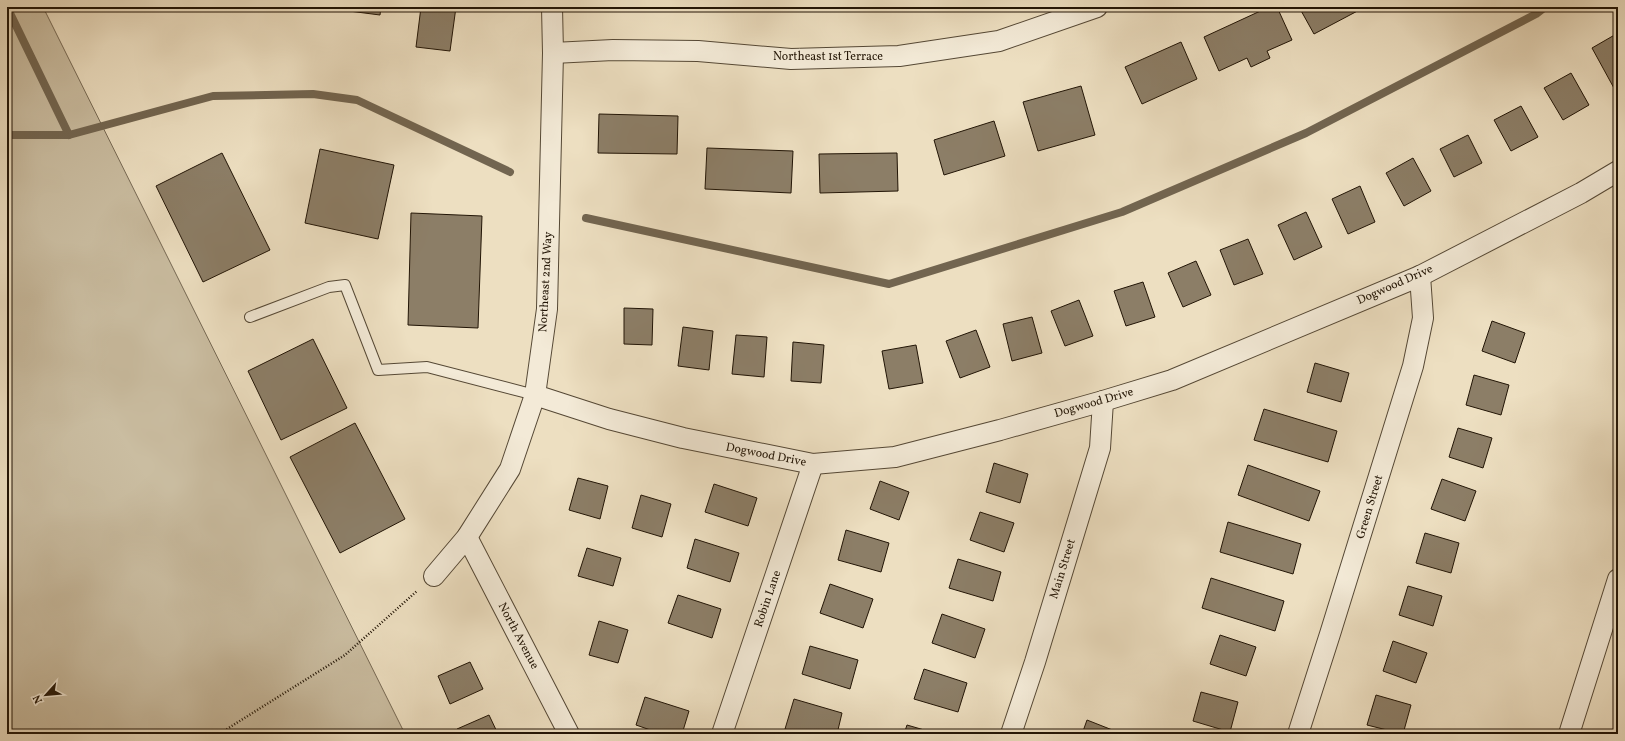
<svg xmlns="http://www.w3.org/2000/svg" width="1625" height="741" font-family="Vollkorn,serif">
<style>
.green{fill:#cabda1;stroke:#766954}
.lines{fill:none;stroke-linecap:round;stroke-linejoin:round}
.stream{stroke:#726550;stroke-width:8}
.building{fill:#8c7e67;stroke:#221506}
.service-casing{stroke:#554835;stroke-width:12}
.minor-casing{stroke:#554835;stroke-width:22}
.path{stroke:#221506;stroke-width:2.5;stroke-dasharray:1 2;stroke-linecap:butt}
.service{stroke:#f3ead7;stroke-width:10}
.minor{stroke:#f3ead7;stroke-width:20}
.labels{text-anchor:middle;dominant-baseline:central;stroke-width:3.5;stroke-linejoin:round;paint-order:stroke}
.street-label{font-size:12px;fill:#221506;stroke:#f3ead7}
</style>
<rect width="100%" height="100%" fill="#eddfc1"/>
<filter id="stains"><feTurbulence type="fractalNoise" baseFrequency=".005" numOctaves="4"/><feColorMatrix values="0 0 0 0 .2 0 0 0 0 .09 0 0 0 0 .02 0 0 0 .5 -.17"/></filter>
<radialGradient id="worn" r=".72"><stop offset=".6" stop-color="#630" stop-opacity="0"/><stop offset="1" stop-color="#630" stop-opacity=".3"/></radialGradient>
<!-- green -->
<polygon class="green" points="7,7 43,7 405,734 7,734"/>
<g class="lines">
<!-- stream -->
<g class="stream">
<polyline points="7,7 69,135"/>
<polyline points="7,135 69,135 213,96 313,94 357,100 510,172"/>
<polyline points="586,218 889,284 1122,212 1306,133 1536,14 1545,7"/>
</g>
</g>
<!-- building -->
<g class="building">
<polygon points="271,7 290,7 290,9"/>
<polygon points="318,7 381,7 380,15"/>
<polygon points="421,7 456,7 450,51 416,47"/>
<polygon points="1269,7 1277,7 1292,40 1267,51 1270,58 1251,67 1247,58 1219,71 1204,37"/>
<polygon points="1299,7 1365,7 1314,34"/>
<polygon points="1618,33 1618,88 1615,90 1592,48"/>
<polygon points="1181,42 1197,79 1142,104 1125,67"/>
<polygon points="1571,73 1589,105 1563,120 1544,88"/>
<polygon points="1081,86 1095,135 1038,151 1023,102"/>
<polygon points="1521,106 1538,137 1511,151 1494,120"/>
<polygon points="599,114 678,116 677,154 598,153"/>
<polygon points="994,121 1005,156 944,175 934,140"/>
<polygon points="1468,135 1482,163 1454,177 1440,149"/>
<polygon points="707,148 793,151 791,193 705,189"/>
<polygon points="320,149 394,165 378,239 305,223"/>
<polygon points="222,153 270,250 203,282 156,186"/>
<polygon points="897,153 898,191 820,193 819,154"/>
<polygon points="1413,158 1431,191 1404,206 1386,173"/>
<polygon points="1360,186 1375,222 1348,234 1332,199"/>
<polygon points="1306,212 1322,247 1294,260 1278,225"/>
<polygon points="411,213 482,216 478,328 408,325"/>
<polygon points="1248,239 1263,274 1234,285 1220,250"/>
<polygon points="1196,261 1211,295 1183,307 1168,273"/>
<polygon points="1143,282 1155,317 1126,326 1114,291"/>
<polygon points="1079,300 1093,336 1065,346 1051,311"/>
<polygon points="624,308 653,309 652,345 624,344"/>
<polygon points="1032,317 1042,353 1012,361 1003,324"/>
<polygon points="1492,321 1525,333 1515,363 1482,351"/>
<polygon points="683,327 713,331 709,370 678,366"/>
<polygon points="976,330 990,367 960,378 946,341"/>
<polygon points="736,335 767,337 764,377 732,374"/>
<polygon points="313,339 347,408 281,440 248,371"/>
<polygon points="793,342 824,345 821,383 791,381"/>
<polygon points="916,345 923,383 889,389 882,351"/>
<polygon points="1315,363 1349,373 1341,402 1307,392"/>
<polygon points="1474,375 1509,385 1501,415 1466,405"/>
<polygon points="1264,409 1337,431 1328,462 1254,440"/>
<polygon points="355,423 405,519 340,553 290,457"/>
<polygon points="1458,428 1492,438 1483,468 1449,457"/>
<polygon points="994,463 1028,474 1020,503 986,492"/>
<polygon points="1248,465 1320,491 1309,521 1238,495"/>
<polygon points="578,478 608,486 600,519 569,510"/>
<polygon points="1442,479 1476,491 1465,521 1431,509"/>
<polygon points="880,481 909,492 899,520 870,509"/>
<polygon points="714,484 757,498 748,526 705,512"/>
<polygon points="641,495 671,504 662,537 632,528"/>
<polygon points="980,512 1014,523 1004,552 970,540"/>
<polygon points="1228,522 1301,544 1293,574 1220,552"/>
<polygon points="846,530 889,543 881,572 838,560"/>
<polygon points="1425,533 1459,543 1451,573 1416,563"/>
<polygon points="695,539 739,553 730,582 687,568"/>
<polygon points="587,548 621,558 613,586 578,576"/>
<polygon points="958,559 1001,572 993,601 949,588"/>
<polygon points="1211,578 1284,601 1275,631 1202,608"/>
<polygon points="830,584 873,599 863,628 820,613"/>
<polygon points="1408,586 1442,596 1433,626 1399,615"/>
<polygon points="678,595 721,609 712,638 668,623"/>
<polygon points="942,614 985,629 975,658 932,643"/>
<polygon points="599,621 628,630 618,663 589,655"/>
<polygon points="1220,635 1256,647 1246,676 1210,664"/>
<polygon points="1393,641 1427,653 1416,683 1383,671"/>
<polygon points="810,646 858,660 850,689 802,674"/>
<polygon points="470,662 483,689 450,704 438,676"/>
<polygon points="924,669 967,683 958,712 914,699"/>
<polygon points="1201,692 1238,702 1230,732 1193,721"/>
<polygon points="1376,695 1411,705 1403,734 1367,725"/>
<polygon points="645,697 689,711 682,734 662,734 636,725"/>
<polygon points="794,699 842,713 837,734 804,734 785,729"/>
<polygon points="489,715 498,734 459,734 457,729"/>
<polygon points="1087,720 1120,733 1120,734 1082,734"/>
<polygon points="907,725 938,734 904,734"/>
</g>
<g class="lines">
<!-- service casing -->
<g class="service-casing">
<polyline id="service" points="250,317 329,287 345,285 378,370 427,367 535,395"/>
</g>
<!-- minor casing -->
<g class="minor-casing">
<g id="minor">
<polyline points="553,53 613,50 698,51 791,59 899,56 999,41 1097,7"/>
<polyline points="535,395 609,419 683,438 813,464 895,457 1000,430 1103,401 1172,380 1420,276 1581,193 1618,171"/>
<polyline points="467,537 569,734"/>
<polyline points="434,576 467,537 510,469 535,395 547,309 553,53 552,7"/>
<polyline points="722,734 813,464"/>
<polyline points="1011,734 1035,662 1100,448 1103,401"/>
<polyline points="1298,734 1330,634 1413,366 1423,318 1420,276"/>
<polyline points="1569,734 1618,579"/>
</g>
</g>
<!-- path -->
<polyline class="path" points="219,734 345,655 417,591"/>
<!-- service -->
<use href="#service" class="service"/>
<!-- minor -->
<use href="#minor" class="minor"/>
</g>
<g class="labels">
<!-- street labels -->
<g class="street-label">
<text x="828" y="57">Northeast 1st Terrace</text>
<text transform="translate(546 282) rotate(-87)">Northeast 2nd Way</text>
<text transform="translate(1395 285) rotate(-24)">Dogwood Drive</text>
<text transform="translate(1094 403) rotate(-16)">Dogwood Drive</text>
<text transform="translate(766 455) rotate(11)">Dogwood Drive</text>
<text transform="translate(1370 507) rotate(-73)">Green Street</text>
<text transform="translate(1063 569) rotate(-73)">Main Street</text>
<text transform="translate(768 599) rotate(-71)">Robin Lane</text>
<text transform="translate(518 636) rotate(62)">North Avenue</text>
</g>
</g>
<!-- margin -->
<rect width="1625" height="741" fill="none" stroke="#eddfc1" stroke-width="24"/>
<rect x="8" y="8" width="1609" height="725" fill="none" stroke="#221506" stroke-width="2"/>
<rect x="12" y="12" width="1601" height="717" fill="none" stroke="#221506"/>
<!-- north arrow -->
<g transform="translate(46 695) rotate(243)" stroke="#f3ead7" stroke-width="3" paint-order="stroke">
<path d="M0-3L7 15L0 10L-7 15Z" fill="#221506"/>
<text y="-6" font-size="11" font-weight="bold" text-anchor="middle" fill="#221506">N</text>
</g>
<rect width="100%" height="100%" filter="url(#stains)"/>
<rect width="100%" height="100%" fill="url(#worn)"/>
</svg>
